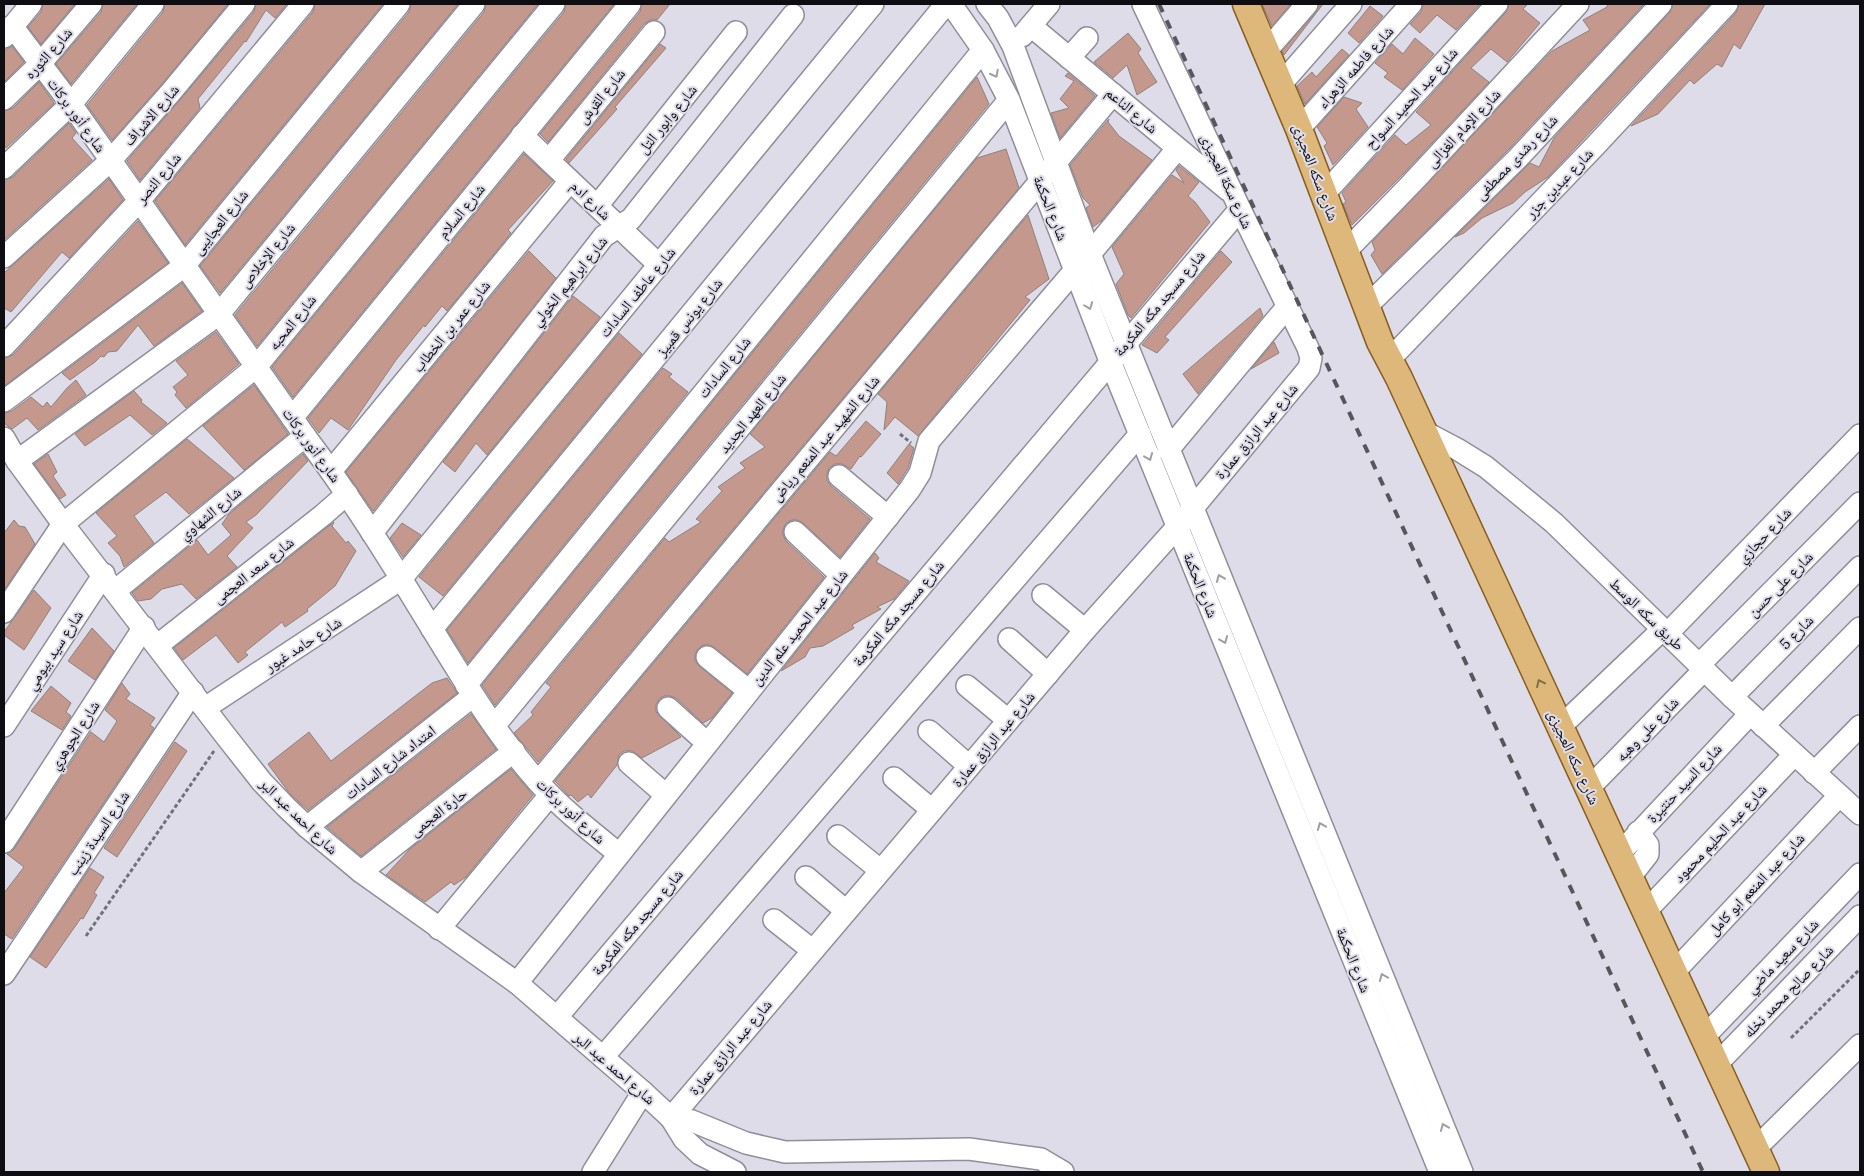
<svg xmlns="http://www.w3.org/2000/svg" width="1864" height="1176" font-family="'IBM Plex Serif','Noto Naskh Arabic',serif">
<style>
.building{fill:#c5988e;stroke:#8e817e}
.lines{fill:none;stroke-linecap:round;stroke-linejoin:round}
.minor-casing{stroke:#918e9a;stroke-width:24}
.major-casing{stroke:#875e1d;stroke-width:29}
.path{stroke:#727079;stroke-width:3;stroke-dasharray:4 2.5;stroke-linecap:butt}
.minor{stroke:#fff;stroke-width:21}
.major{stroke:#deb87b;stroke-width:26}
.rail{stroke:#58565d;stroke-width:4;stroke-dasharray:9 9;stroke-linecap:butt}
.oneway{stroke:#9f9ea0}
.oneway2{stroke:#806b4b}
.labels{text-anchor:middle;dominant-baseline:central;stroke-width:4;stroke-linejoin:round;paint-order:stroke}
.street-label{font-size:15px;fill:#0e0d11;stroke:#dfdce9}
</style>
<rect width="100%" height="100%" fill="#dfdce9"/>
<!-- building -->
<g class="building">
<polygon points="43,4 75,4 41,44 28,27 41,12"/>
<polygon points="103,4 137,4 71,84 56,64 101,12"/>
<polygon points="165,4 228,4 162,84 112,140 87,105 163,12"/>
<polygon points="256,4 287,4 275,18 266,10 246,42 245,41 198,99 200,108 140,180 127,161 180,100 254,12"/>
<polygon points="315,4 383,4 185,245 155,201 313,12"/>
<polygon points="411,4 458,4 220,293 200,266 409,12"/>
<polygon points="486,4 538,4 257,346 235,315 484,12"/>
<polygon points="566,4 614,4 293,397 272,367 564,12"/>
<polygon points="642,4 670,4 657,20 650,20 644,24 548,142 540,134 640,12"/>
<polygon points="1262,4 1291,4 1272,26"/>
<polygon points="1319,4 1323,4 1284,55 1282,51 1316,12"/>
<polygon points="1423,4 1480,4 1456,30 1437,15 1420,33 1410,24 1421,12"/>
<polygon points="1509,4 1528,4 1523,9 1540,23 1507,62 1491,49 1471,68 1489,82 1403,174 1352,225 1343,204 1346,202 1342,193 1395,135 1406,145 1431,125 1416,112 1506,12"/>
<polygon points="1608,4 1644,4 1509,149 1382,274 1371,255 1375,250 1372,242 1552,51 1590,30 1583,20 1607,7"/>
<polygon points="1673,4 1710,4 1548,177 1525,192 1513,203 1482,218 1464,233 1455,237 1530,163 1539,167 1554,138 1670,12"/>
<polygon points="1739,4 1765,4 1740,49 1734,44 1722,67 1717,64 1694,84 1690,80 1658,114 1631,126 1736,13"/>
<polygon points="1370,6 1383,16 1359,43 1348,33"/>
<polygon points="1128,33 1141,49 1138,53 1157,82 1137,95 1127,65 1113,78 1094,62"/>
<polygon points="1415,38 1434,54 1402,90 1384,77 1388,73 1375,63 1392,44 1403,54"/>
<polygon points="660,44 666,48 615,107 617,109 569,163 566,159"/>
<polygon points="12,46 24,62 4,82 4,51"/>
<polygon points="1342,49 1349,55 1305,104 1297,86 1312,72 1316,77"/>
<polygon points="1068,73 1095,96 1060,138 1051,113 1069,108 1060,99 1074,81 1065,76"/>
<polygon points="977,77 989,104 495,705 482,685"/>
<polygon points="39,82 54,103 6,148 4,146 4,111 13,108"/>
<polygon points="1344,97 1362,103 1356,109 1368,127 1333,165 1324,146 1327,143 1317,127"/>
<polygon points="1109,119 1108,122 1119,136 1152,160 1101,221 1093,227 1086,208 1090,205 1083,198 1070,165"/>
<polygon points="69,123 76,133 72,138 92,160 4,240 4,180 13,177"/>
<polygon points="1006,149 1019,188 538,762 514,733 533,715 531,712 551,687 546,683 665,538 669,542 701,522 696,519 722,491 718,487 745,468 740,463 765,447 750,434 977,158"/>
<polygon points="524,154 553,181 508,230 511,233 447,311 442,306 425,327 424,325 396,360 348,430 331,418 319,433 308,418"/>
<polygon points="1179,166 1199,182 1188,196 1195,202 1210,222 1131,318 1128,315 1116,284 1124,274 1112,247 1172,175 1184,183 1176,170"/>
<polygon points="109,179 123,200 69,258 62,252 11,312 4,308 4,273"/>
<polygon points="1028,215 1049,279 1025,297 1030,300 918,436 895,417 884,430 887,402 878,394"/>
<polygon points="138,221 168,263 4,386 4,358 13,355"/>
<polygon points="529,251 556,278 373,511 346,472"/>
<polygon points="1221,251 1232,262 1165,337 1169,340 1157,353 1142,345"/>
<polygon points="182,283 202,311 154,346 138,325 117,351 108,352 104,357 101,356 95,362 70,380 62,373"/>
<polygon points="573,296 600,317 487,455 476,443 455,472 443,462"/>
<polygon points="1260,308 1263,316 1198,394 1183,374"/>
<polygon points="216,332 239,364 186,408 175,395 177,392 173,387 188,375 176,361"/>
<polygon points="619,333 642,354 443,596 419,577"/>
<polygon points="1274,342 1279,353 1251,369"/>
<polygon points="663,368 672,374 669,377 688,392 468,663 447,630"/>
<polygon points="76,380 86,395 38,430 27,418 12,429 4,423 4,413 12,411 31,397 43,407 47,402 51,407 67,388"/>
<polygon points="254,385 288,434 244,470 203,426"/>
<polygon points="134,391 142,400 141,402 167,423 152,435 130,415 85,446 75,434"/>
<polygon points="866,421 881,434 861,457 860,456 851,469 842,464 835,464 829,468 827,474 827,481 831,486 870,519 840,557 803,523 797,520 792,520 786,523 783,530 783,535 786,541 824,577 747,674 714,647 709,645 703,645 697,650 695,655 695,661 699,666 732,693 712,718 703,723 676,698 670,696 664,696 659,699 656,705 656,712 681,737 642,758 632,751 624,751 619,755 617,765 591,798 588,794 578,802 571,795 569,796 555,781 830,452 836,456"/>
<polygon points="187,439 234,478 189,514 166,492 134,516 154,543 124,567 120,556 108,543 117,536 96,513"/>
<polygon points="909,444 914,448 908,468 898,484 887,473"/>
<polygon points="48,454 57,472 53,476 66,495 60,499 34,464"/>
<polygon points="303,454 308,461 256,515 246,522 253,528 227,556 237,567 196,599 182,584 162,589 151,599 138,601 132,593 197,540 208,555 231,535 222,524 229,514"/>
<polygon points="14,520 19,526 25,527 35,544 4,590 4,533"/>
<polygon points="334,522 332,526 346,543 348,541 356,551 335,586 307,609 308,611 285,627 282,622 245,652 248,655 238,663 216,635 183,660 174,648"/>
<polygon points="402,523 421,535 403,557 390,538"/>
<polygon points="875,553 879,558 876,562 909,581 894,599 877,607 881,609 852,625 854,628 823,646 810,648 805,657 781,671"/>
<polygon points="34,590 51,608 24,650 4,635 4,632"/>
<polygon points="92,628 114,651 95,680 68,661"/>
<polygon points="447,678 457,693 308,810 290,794 268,764 309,732 331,761 432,683"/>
<polygon points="122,683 130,694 126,699 155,718 150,725 154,728 12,939 4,934 4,893 24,867 7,854 14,849 91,732 104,742 117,721 105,710"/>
<polygon points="51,686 71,703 66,712 71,716 62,730 31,711"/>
<polygon points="471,714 496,749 361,856 327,827"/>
<polygon points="175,742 187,751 117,857 104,848"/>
<polygon points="511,769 533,795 466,877 454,885 451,882 425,902 386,875 410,849"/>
<polygon points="90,868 104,877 94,893 97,895 83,919 81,918 46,968 30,957"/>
</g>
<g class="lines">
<!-- minor casing -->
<g class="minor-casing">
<g id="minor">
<polyline points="951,4 983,50 1009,100 1110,361 1440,1172"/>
<polyline points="987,4 998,18 1013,46 1090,254 1462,1172"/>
<path d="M12,26L71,104L305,436C349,494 388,557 426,619C461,676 495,734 540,784C563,810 592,832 619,854"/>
<polyline points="1031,26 1228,190"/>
<polyline points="1022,36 1049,4"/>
<polyline points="4,37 31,4"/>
<polyline points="1267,50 1307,4"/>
<polyline points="1069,58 1087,38"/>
<polyline points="1281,84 1351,4"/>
<polyline points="4,99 40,64 91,4"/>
<polyline points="1299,129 1411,4"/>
<polyline points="522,135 659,265"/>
<polyline points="549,160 654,32"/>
<polyline points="4,168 71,104 153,4"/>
<polyline points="1325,193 1497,4"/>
<polyline points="597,206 736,32"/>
<polyline points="1346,251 1412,183 1578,4"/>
<polyline points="1090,254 1177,149"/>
<polyline points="4,257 110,161 171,92 244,4"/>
<polyline points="1367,306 1518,158 1661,4"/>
<polyline points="4,346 138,202 303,4"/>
<polyline points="1389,360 1595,146 1727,4"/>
<polyline points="4,401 184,266 399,4"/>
<polyline points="292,418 630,4"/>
<polyline points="1421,430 1457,449 1486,467 1554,523 1732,697 1860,814"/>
<polyline points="4,438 17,461 63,524 225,735 262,782 286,807 307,827 361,872 517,983 643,1092 671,1118 684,1139 700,1154 735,1172"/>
<polyline points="1168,450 1287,307"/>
<polyline points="17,461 219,314 474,4"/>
<polyline points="331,471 570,181"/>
<polyline points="839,476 888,517"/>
<polyline points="795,532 841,575"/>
<polyline points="372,533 604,236 631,219 793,15"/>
<polyline points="116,590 305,436"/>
<polyline points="1043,595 1085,630"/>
<polyline points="4,612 63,524 256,367 554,4"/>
<polyline points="432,629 946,4"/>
<polyline points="1667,634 1860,435"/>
<polyline points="1009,639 1048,674"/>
<polyline points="158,645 323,515 347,494"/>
<polyline points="707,657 749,691"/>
<polyline points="1699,665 1860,503"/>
<polyline points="466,685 983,50"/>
<polyline points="967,686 1008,720"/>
<polyline points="1732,697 1860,567"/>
<polyline points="205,708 401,579 873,4"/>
<polyline points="668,708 707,743"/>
<polyline points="495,725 1009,100"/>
<polyline points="4,726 104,574"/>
<polyline points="1763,726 1860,628"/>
<polyline points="1560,727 1663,629"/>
<polyline points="929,731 969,766"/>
<polyline points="629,763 666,795"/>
<polyline points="1814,773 1860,726"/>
<polyline points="894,778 932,810"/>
<polyline points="538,782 1113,94"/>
<polyline points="1589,788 1704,670"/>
<polyline points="307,827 473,696"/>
<polyline points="838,836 880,870"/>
<polyline points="4,842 144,627"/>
<polyline points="1619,854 1750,714"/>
<polyline points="361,872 514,751"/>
<polyline points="806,877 846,911"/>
<polyline points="1630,877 1648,854 1648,845 1638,832"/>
<polyline points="1646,911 1794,755"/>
<polyline points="774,920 812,950"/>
<polyline points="439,929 550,795"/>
<polyline points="1674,972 1839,796"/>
<polyline points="4,974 193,692"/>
<polyline points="517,983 910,489 920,473 929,441 1075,270"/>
<polyline points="557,1017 1240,209"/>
<polyline points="1704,1037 1860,874"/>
<polyline points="603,1057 1140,434"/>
<polyline points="1716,1065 1860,916"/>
<polyline points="671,1118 1085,630 1178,526 1309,368 1311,358 1308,348 1240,209 1143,4"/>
<polyline points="671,1118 692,1121 746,1143 785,1152 969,1149 1041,1159 1063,1172"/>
<polyline points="1755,1149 1860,1045"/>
<polyline points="593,1172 643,1092"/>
</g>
</g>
<!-- major casing -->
<g class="major-casing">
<polyline id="major" points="1246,4 1299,129 1380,342 1399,378 1766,1172"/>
</g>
<!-- path -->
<g class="path">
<polyline points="900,434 911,443"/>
<polyline points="86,936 214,751"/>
<polyline points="1791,1038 1860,969"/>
</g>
<!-- minor -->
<use href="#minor" class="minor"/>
<!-- major -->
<use href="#major" class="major"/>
<!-- rail -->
<polyline class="rail" points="1159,4 1703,1172"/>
</g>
<!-- one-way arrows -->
<defs><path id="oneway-chevron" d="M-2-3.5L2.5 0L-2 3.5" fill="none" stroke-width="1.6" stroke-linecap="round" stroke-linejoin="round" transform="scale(1.25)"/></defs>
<g class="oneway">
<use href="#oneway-chevron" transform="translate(995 74) rotate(63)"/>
<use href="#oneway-chevron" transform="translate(1089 306) rotate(69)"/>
<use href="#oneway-chevron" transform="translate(1149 457) rotate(68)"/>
<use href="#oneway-chevron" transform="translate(1220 578) rotate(-112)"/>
<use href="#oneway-chevron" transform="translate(1224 640) rotate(68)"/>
<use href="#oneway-chevron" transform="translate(1321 826) rotate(-112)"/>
<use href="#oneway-chevron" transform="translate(1383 977) rotate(-112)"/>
<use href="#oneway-chevron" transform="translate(1444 1127) rotate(-112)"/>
</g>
<use class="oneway2" href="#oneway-chevron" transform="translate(1540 683) rotate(-115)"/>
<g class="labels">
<!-- street labels -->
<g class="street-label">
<text transform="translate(48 53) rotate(-48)">شارع الثوره</text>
<text transform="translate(1355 67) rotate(-48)">شارع فاطمه الزهراء</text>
<text transform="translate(601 96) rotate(-51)">شارع القرش</text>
<text transform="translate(1411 98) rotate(-48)">شارع عبد الحميد السواح</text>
<text transform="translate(1132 110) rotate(40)">شارع الناعم</text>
<text transform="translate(77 115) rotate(54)">شارع أنور بركات</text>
<text transform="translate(151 115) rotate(-49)">شارع الاشراف</text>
<text transform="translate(667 119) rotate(-51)">شارع وابور التل</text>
<text transform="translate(1463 128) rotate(-47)">شارع الإمام الغزالى</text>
<text transform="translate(1516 157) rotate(-46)">شارع رشدى مصطفى</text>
<text transform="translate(1316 172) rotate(69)">شارع سكه العجيزى</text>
<text transform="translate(158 178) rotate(-50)">شارع النصر</text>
<text transform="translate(1227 181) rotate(65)">شارع سكة العجيزى</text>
<text transform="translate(1559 183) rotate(-46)">شارع عبدين جزر</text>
<text transform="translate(591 200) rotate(44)">شارع ادم</text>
<text transform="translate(1051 208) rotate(68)">شارع الحكمة</text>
<text transform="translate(461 211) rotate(-51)">شارع السلام</text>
<text transform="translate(220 222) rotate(-51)">شارع العجايبى</text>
<text transform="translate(267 255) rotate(-51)">شارع الإخلاص</text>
<text transform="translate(569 281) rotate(-51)">شارع ابراهيم الخولي</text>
<text transform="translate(637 292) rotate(-51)">شارع عاطف السادات</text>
<text transform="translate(1159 303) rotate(-50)">شارع مسجد مكه المكرمة</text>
<text transform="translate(689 317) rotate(-51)">شارع يونس قمبيز</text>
<text transform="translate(292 322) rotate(-51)">شارع المحبه</text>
<text transform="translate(451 326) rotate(-51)">شارع عمر بن الخطاب</text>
<text transform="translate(724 367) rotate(-51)">شارع السادات</text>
<text transform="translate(752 413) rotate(-51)">شارع العهد الجديد</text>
<text transform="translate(1256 431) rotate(-50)">شارع عبد الرازق عمارة</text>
<text transform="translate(825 438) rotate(-50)">شارع الشهيد عبد المنعم رياض</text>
<text transform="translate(312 445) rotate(54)">شارع أنور بركات</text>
<text transform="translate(210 513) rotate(-39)">شارع الشهاوي</text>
<text transform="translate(1764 535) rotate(-46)">شارع حجازي</text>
<text transform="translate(253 570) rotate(-38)">شارع سعد العجمى</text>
<text transform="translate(1780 584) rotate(-45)">شارع على حسن</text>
<text transform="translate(1201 585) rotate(68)">شارع الحكمة</text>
<text transform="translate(898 613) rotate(-50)">شارع مسجد مكه المكرمة</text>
<text transform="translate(1647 614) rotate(44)">طريق سكه الوسط</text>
<text transform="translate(799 627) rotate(-51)">شارع عبد الحميد علم الدين</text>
<text transform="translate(1796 632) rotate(-45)">شارع 5</text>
<text transform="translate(303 644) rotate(-33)">شارع حامد غبور</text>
<text transform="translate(54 650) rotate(-57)">شارع سيد بيومي</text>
<text transform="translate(1647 729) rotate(-46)">شارع على وهبه</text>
<text transform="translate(74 735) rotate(-57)">شارع الجوهري</text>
<text transform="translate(993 739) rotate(-50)">شارع عبد الرازق عمارة</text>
<text transform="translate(1574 757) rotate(65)">شارع سكه العجيزى</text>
<text transform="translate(390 762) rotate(-38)">امتداد شارع السادات</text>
<text transform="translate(1684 783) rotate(-47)">شارع السيد حنتيرة</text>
<text transform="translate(571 811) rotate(43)">شارع أنور بركات</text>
<text transform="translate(438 812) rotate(-38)">حارة العجمى</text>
<text transform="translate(299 816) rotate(44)">شارع احمد عبد البر</text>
<text transform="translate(98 833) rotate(-56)">شارع السيدة زينب</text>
<text transform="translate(1720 833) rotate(-47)">شارع عبد الحليم محمود</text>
<text transform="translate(1756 884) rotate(-47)">شارع عبد المنعم ابو كامل</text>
<text transform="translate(637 922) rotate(-50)">شارع مسجد مكه المكرمة</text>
<text transform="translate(1782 956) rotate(-46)">شارع سعيد ماضي</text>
<text transform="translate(1354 960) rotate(68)">شارع الحكمة</text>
<text transform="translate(1788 991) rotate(-46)">شارع صالح محمد نخله</text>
<text transform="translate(730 1047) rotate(-50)">شارع عبد الرازق عمارة</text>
<text transform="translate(615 1068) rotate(41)">شارع احمد عبد البر</text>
</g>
</g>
<!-- border -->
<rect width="1864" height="1176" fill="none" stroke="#0e0d11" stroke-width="10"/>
</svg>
